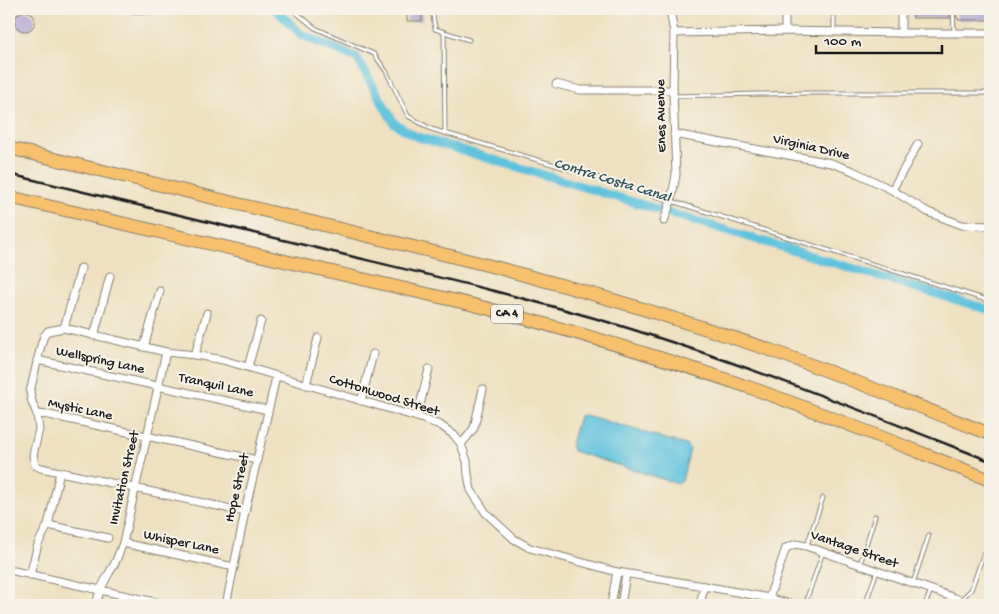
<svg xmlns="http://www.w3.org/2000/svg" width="999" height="614" font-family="'Gochi Hand',sans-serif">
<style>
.water{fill:#5fc2dd;stroke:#3e6f7c}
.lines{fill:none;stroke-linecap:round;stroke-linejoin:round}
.canal{stroke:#5fc2dd;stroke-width:9}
.building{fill:#b3a7d2}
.service-casing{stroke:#857e6e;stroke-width:5}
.minor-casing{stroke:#857e6e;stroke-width:9}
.motorway-casing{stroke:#857e6e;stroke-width:14}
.service{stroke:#fff;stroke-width:3}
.minor{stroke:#fff;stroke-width:7}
.motorway{stroke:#f7c06c;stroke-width:12}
.rail{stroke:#1c1c1c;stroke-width:2.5}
.labels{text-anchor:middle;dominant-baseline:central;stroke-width:4;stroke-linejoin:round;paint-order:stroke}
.shield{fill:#f7f3e8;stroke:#5e5c59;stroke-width:1}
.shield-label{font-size:12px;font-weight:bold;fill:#1c1c1c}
.street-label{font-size:14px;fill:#1c1c1c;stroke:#f7f3e8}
.water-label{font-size:15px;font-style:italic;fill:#335660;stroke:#f7f3e8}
</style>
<rect width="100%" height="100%" fill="#f7f3e8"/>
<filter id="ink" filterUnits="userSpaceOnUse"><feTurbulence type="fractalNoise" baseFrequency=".02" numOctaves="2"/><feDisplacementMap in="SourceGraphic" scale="10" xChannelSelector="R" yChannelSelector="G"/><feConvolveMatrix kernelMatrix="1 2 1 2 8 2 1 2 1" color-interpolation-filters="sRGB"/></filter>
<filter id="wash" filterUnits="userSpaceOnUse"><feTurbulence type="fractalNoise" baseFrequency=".0096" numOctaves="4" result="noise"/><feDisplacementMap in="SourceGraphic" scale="20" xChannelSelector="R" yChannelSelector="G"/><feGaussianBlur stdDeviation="1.12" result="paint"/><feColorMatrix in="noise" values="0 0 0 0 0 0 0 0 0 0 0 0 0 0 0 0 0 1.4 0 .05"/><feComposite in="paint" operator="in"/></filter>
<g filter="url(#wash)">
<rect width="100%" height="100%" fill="#eee0c0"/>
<!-- water -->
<polygon class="water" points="586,415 686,445 690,449 682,481 678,484 573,451 571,444 579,416"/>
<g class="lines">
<!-- canal -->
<polyline class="canal" points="275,9 302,35 357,58 394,123 415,136 990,310"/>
</g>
<g id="blocks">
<!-- building -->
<g class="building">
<rect x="407" y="9" width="15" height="12"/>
<rect x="913" y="9" width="37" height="9"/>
<polygon points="956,9 990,9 990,20 958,20 958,18 957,18"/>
<circle cx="25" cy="21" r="10"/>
</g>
</g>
</g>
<g filter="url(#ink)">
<use href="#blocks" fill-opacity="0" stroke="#857e6e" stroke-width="1"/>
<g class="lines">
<!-- service casing -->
<g class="service-casing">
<g id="service">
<polyline points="121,9 126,11 154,12"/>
<polyline points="292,9 315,28 374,54 386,71 408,116 431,129 576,171 990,301"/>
<polyline points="432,9 435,29 469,40"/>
<polyline points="834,9 834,31"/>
<polyline points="953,9 954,33"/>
<polyline points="444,32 445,133"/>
<polyline points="674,96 807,93 990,93"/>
<polyline points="807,545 823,498"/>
<polyline points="860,564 875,516"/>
<polyline points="913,583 929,535"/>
<polyline points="807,598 823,552"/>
<polyline points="960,600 971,590 984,553"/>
<polyline points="865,605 877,571"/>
<polyline points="925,605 931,590"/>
</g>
</g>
<!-- minor casing -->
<g class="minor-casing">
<g id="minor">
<polyline points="785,9 785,31"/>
<polyline points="901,9 901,33"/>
<polyline points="674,33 785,31 901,33 990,33"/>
<polyline points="556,84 580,90 673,90"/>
<polyline points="674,134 831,163 853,171 892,190 928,212 962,225 990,226"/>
<polyline points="892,190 918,144"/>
<polyline points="664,221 671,201 676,175 673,90 674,33 670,9"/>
<polyline points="64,328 81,268"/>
<polyline points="94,336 110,276"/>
<polyline points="144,347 160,291"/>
<polyline points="195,355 207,313"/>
<polyline points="37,360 268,410"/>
<polyline points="248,367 261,321"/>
<polyline points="306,385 318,338"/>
<polyline points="361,401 373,354"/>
<polyline points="37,414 49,415 257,460"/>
<polyline points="417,417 429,369"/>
<polyline points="461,444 468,436 474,428 483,389"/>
<polyline points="60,472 245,512"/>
<polyline points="48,525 108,538"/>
<polyline points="123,543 234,567"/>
<polyline points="14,571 168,605"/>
<polyline points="30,575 38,544 48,525 60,472 41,468 35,465 33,455 39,429 37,414 32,402 30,392 41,345 44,336 48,331 64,328 166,352 195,355 223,360 417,417 440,425 454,435 461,444 467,461 468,475 471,490 486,513 514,539 530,548 617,572 704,586 769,598 793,605"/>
<polyline points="769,598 786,548 796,544 806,546 955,598 959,600 960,605"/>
<polyline points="96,605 100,590 108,575 115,563 123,543 166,352"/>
<polyline points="226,605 245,512 276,377"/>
<polyline points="611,605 617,572"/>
<polyline points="621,605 626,574"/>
<polyline points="700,605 704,586"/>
</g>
</g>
<!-- motorway casing -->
<g class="motorway-casing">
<g id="motorway">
<path d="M9,148L479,263C577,288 674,317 770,350C844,376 917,406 990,434"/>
<path d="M9,197L470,304C567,329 662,357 757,390C835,418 913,450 990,480"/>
</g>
</g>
<!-- service -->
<use href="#service" class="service"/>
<!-- minor -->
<use href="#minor" class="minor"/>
<!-- motorway -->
<use href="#motorway" class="motorway"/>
<!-- rail -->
<path class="rail" d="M9,174C124,202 239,229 354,257C442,278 531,299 618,325C745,364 867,413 990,461"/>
</g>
</g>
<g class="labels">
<!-- shield labels -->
<rect class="shield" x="491" y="304.5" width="32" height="19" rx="4"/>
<g class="shield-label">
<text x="507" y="314">CA 4</text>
</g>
<!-- street labels -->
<g class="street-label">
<text transform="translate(662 116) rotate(-91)">Enes Avenue</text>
<text transform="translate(811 148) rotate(13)">Virginia Drive</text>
<text transform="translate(100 361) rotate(12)">Wellspring Lane</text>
<text transform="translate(216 386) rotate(12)">Tranquil Lane</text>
<text transform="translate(384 396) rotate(17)">Cottonwood Street</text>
<text transform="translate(80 410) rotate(12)">Mystic Lane</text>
<text transform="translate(125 478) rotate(-77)">Invitation Street</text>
<text transform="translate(238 488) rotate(-77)">Hope Street</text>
<text transform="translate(181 543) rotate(12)">Whisper Lane</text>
<text transform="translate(854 550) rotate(19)">Vantage Street</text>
</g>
<!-- water labels -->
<g class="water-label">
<text transform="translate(612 181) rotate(17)">Contra Costa Canal</text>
</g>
</g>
<!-- margin -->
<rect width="999" height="614" fill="none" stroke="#f7f3e8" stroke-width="30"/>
<!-- scale -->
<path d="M816 45v8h126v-8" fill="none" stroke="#1c1c1c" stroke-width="2.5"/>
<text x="824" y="45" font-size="15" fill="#1c1c1c" stroke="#f7f3e8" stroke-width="4" paint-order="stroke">100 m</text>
</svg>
